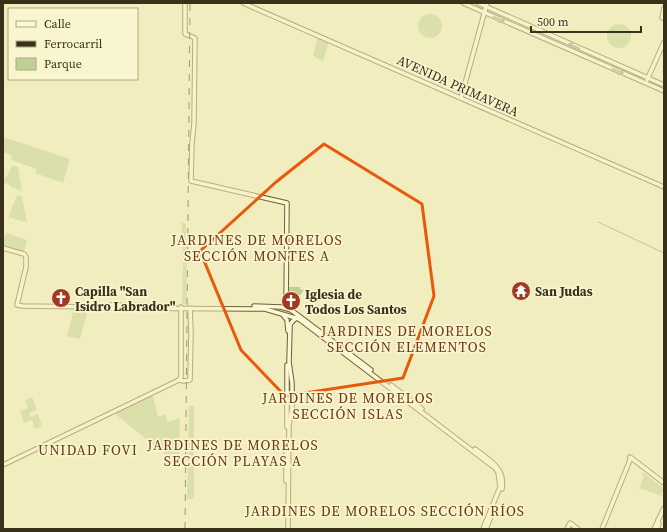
<svg xmlns="http://www.w3.org/2000/svg" width="667" height="532" font-family="'Source Serif 4',serif">
<style>
.green{fill:#bed192}
.lines{fill:none;stroke-linecap:round;stroke-linejoin:round}
.stream{stroke:#699390;stroke-width:1}
.secondary-casing{stroke:#6e5e39;stroke-width:5.5}
.secondary{stroke:#fcf8d3;stroke-width:3.5}
.rail{stroke:#3b311b;stroke-width:1;stroke-dasharray:7 7;stroke-linecap:butt}
.oneway{stroke:#9c9477}
.marked{fill:none;stroke:#e8590c;stroke-width:3;stroke-linejoin:round}
.labels{text-anchor:middle;dominant-baseline:central;stroke-width:3.5;stroke-linejoin:round;paint-order:stroke}
.street-label{font-size:13px;fill:#3b311b;stroke:#f9f5cf}
.poi-label{font-size:13px;font-weight:bold;fill:#3b311b;stroke:#f9f5cf;text-anchor:start}
.neighbourhood-label{font-size:14px;letter-spacing:1px;fill:#6c3916;stroke:#f9f5cf}
</style>
<rect width="100%" height="100%" fill="#f2edbf"/>
<!-- green -->
<g class="green">
<circle cx="430" cy="26" r="12"/>
<circle cx="619" cy="36" r="12"/>
<polygon points="318,37 329,42 323,61 313,56"/>
<polygon points="3,137 70,159 63,183 35,173 37,169 11,160 12,156 3,152"/>
<polygon points="12,165 18,167 22,191 11,187 8,183 3,184 6,176 7,176 8,173 9,173"/>
<polygon points="17,195 22,196 27,223 9,217 13,204 14,204"/>
<polygon points="181,221 186,224 187,304 183,304 182,303 183,260 182,230"/>
<polygon points="6,233 27,240 24,253 3,246 3,242"/>
<polygon points="287,287 300,287 300,289 304,290 291,307 287,306"/>
<polygon points="74,309 88,309 80,339 67,336"/>
<polygon points="153,395 158,417 165,414 168,422 180,418 179,455 174,455 172,460 114,413"/>
<polygon points="32,397 37,410 29,413 31,417 38,414 42,426 35,429 32,420 24,423 20,411 28,408 25,400"/>
<polygon points="189,406 194,406 194,499 187,499"/>
<polygon points="643,472 664,489 664,492 662,492 661,496 639,488 644,476 642,474"/>
</g>
<g class="lines">
<!-- stream -->
<polyline class="stream" points="598,222 664,253"/>
<!-- secondary casing -->
<g class="secondary-casing">
<g id="secondary">
<polyline points="185,3 185,34 195,38 194,123 192,144 191,181 287,203 286,308"/>
<polyline points="243,3 664,187"/>
<polyline points="463,3 664,91"/>
<polyline points="478,3 664,85"/>
<polyline points="664,8 662,18 664,18"/>
<polyline points="647,80 664,42"/>
<polyline points="461,98 487,3"/>
<polyline points="3,248 24,254 26,257 26,267 17,305 23,306 96,307 97,308 265,309 299,319 303,322 495,468 498,472 500,487 483,529"/>
<polyline points="111,305 166,306"/>
<polyline points="254,306 281,307 291,310 371,370"/>
<polyline points="283,315 287,320 288,331"/>
<polyline points="179,380 184,381 190,380 191,332 190,308"/>
<polyline points="179,380 181,377 181,307"/>
<polyline points="391,385 422,409"/>
<polyline points="287,427 287,365"/>
<path d="M475,449C489,460 506,468 502,489"/>
<polyline points="3,465 179,380"/>
<polyline points="286,481 286,451"/>
<polyline points="288,529 289,425 292,408 292,383 289,362 290,326 291,323 297,317"/>
<polyline points="486,529 493,512"/>
<polyline points="567,529 570,523 578,529"/>
<polyline points="602,529 630,460 630,457 664,483"/>
<polyline points="654,529 664,508"/>
<polyline points="657,529 659,524 658,520"/>
</g>
</g>
<!-- secondary -->
<use href="#secondary" class="secondary"/>
<!-- rail -->
<polyline class="rail" points="185,529 190,3"/>
</g>
<!-- one-way arrows -->
<defs><path id="oneway-shaft" d="M-6 0H5M1.5-3L5.5 0L1.5 3" fill="none" stroke-width="1.6" stroke-linecap="round" stroke-linejoin="round"/></defs>
<g class="oneway">
<use href="#oneway-shaft" transform="translate(499 19) rotate(23)"/>
<use href="#oneway-shaft" transform="translate(574 46) rotate(-156)"/>
<use href="#oneway-shaft" transform="translate(618 71) rotate(23)"/>
</g>
<!-- marked area -->
<path d="M0 0H667V532H0ZM324,144L422,204L434,296L403,378L285,396L241,350L200,251L276,182Z" fill="#f2edbf" fill-opacity=".55" fill-rule="evenodd"/>
<path class="marked" d="M324,144L422,204L434,296L403,378L285,396L241,350L200,251L276,182Z"/>
<!-- icons -->
<defs>
<g id="temple-disc" transform="scale(1)"><circle r="9.5" fill="#a2381f" stroke="#f9f5cf"/><path d="M0-6L5-2H3V0L6.5 2.5H4V6H1.5V3h-3V6H-4V2.5H-6.5L-3 0V-2H-5Z" fill="#fff"/></g>
<g id="church-disc" transform="scale(1)"><circle r="9.5" fill="#a2381f" stroke="#f9f5cf"/><path d="M-1.2-6h2.4v3.5h3.3v2.4h-3.3V6h-2.4V-.1h-3.3v-2.4h3.3Z" fill="#fff"/></g>
</defs>
<g fill-rule="evenodd">
<use href="#temple-disc" x="521" y="291"/>
<use href="#church-disc" x="61" y="298"/>
<use href="#church-disc" x="291" y="301"/>
</g>
<g class="labels">
<!-- street labels -->
<g class="street-label">
<text transform="translate(458 86) rotate(24)">AVENIDA PRIMAVERA</text>
</g>
<!-- poi labels -->
<g class="poi-label">
<text x="75" y="291">Capilla "San<tspan x="75" dy="15">Isidro Labrador"</tspan></text>
<text x="535" y="291">San Judas</text>
<text x="305" y="294">Iglesia de<tspan x="305" dy="15">Todos Los Santos</tspan></text>
</g>
<!-- neighbourhood labels -->
<g class="neighbourhood-label">
<text x="257" y="240">JARDINES DE MORELOS<tspan x="257" dy="16">SECCIÓN MONTES A</tspan></text>
<text x="407" y="331">JARDINES DE MORELOS<tspan x="407" dy="16">SECCIÓN ELEMENTOS</tspan></text>
<text x="348" y="398">JARDINES DE MORELOS<tspan x="348" dy="16">SECCIÓN ISLAS</tspan></text>
<text x="233" y="445">JARDINES DE MORELOS<tspan x="233" dy="16">SECCIÓN PLAYAS A</tspan></text>
<text x="88" y="450">UNIDAD FOVI</text>
<text x="385" y="511">JARDINES DE MORELOS SECCIÓN RÍOS</text>
</g>
</g>
<!-- border -->
<rect width="667" height="532" fill="none" stroke="#3b311b" stroke-width="8"/>
<!-- legend -->
<rect x="8" y="8" width="130" height="72" fill="#f9f5cf" stroke="#ada787"/>
<rect x="16" y="21" width="20" height="6" fill="#fcf8d3" stroke="#ada787"/>
<text x="44" y="28" font-size="12" fill="#3b311b">Calle</text>
<rect x="16" y="41" width="20" height="6" fill="#3b311b" stroke="#ada787"/>
<text x="44" y="48" font-size="12" fill="#3b311b">Ferrocarril</text>
<rect x="16" y="58" width="20" height="12" fill="#bed192" stroke="#ada787"/>
<text x="44" y="68" font-size="12" fill="#3b311b">Parque</text>
<!-- scale -->
<path d="M531 26v6h110v-6" fill="none" stroke="#3b311b" stroke-width="2"/>
<text x="537" y="26" font-size="12" fill="#3b311b" stroke="#f9f5cf" stroke-width="3" paint-order="stroke">500 m</text>
</svg>
